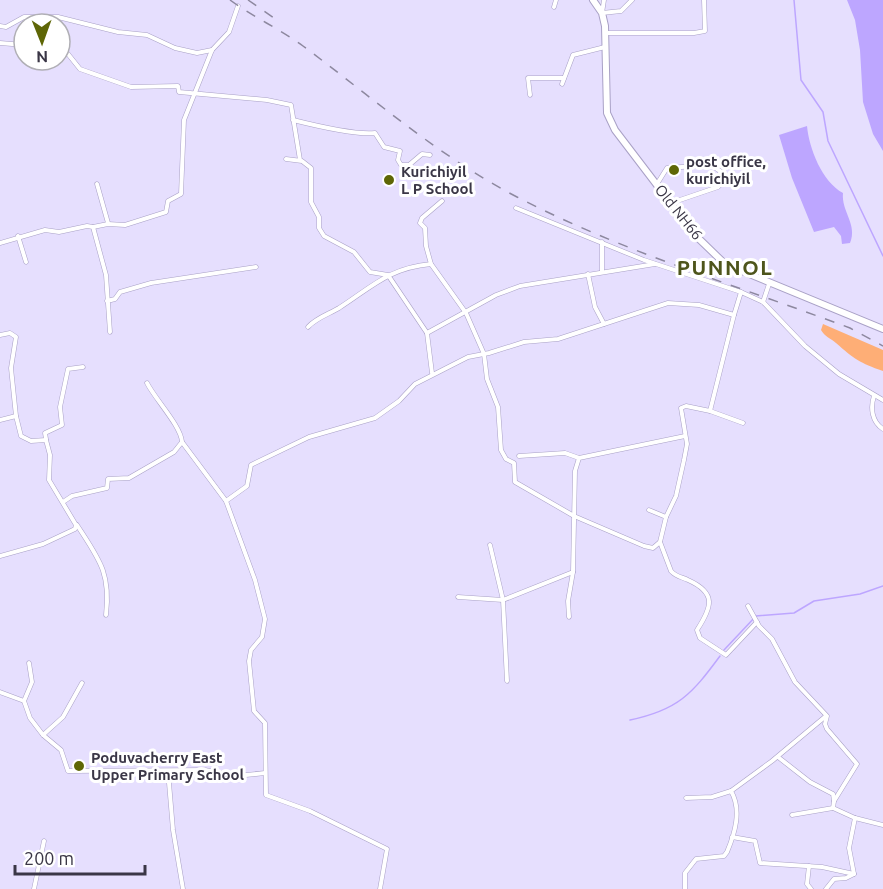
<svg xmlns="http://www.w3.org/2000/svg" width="883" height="889" font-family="Ubuntu,sans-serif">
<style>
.green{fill:#feae76}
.water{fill:#bda6ff}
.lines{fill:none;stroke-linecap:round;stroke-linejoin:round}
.stream{stroke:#bda6ff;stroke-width:1.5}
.minor-casing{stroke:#a9a1c6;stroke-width:5}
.primary-casing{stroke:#a9a1c6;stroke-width:8}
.minor{stroke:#fff;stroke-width:4}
.primary{stroke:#fff;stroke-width:6}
.rail{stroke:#8d889f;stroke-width:1.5;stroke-dasharray:10 10;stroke-linecap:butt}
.poi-dot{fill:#5e6606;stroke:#fff;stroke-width:2}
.labels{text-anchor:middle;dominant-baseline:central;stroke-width:6;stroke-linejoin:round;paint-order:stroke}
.poi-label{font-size:15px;font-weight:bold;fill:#3a3646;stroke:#fff;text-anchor:start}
.street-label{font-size:15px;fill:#3a3646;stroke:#fff}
.district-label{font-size:21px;font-weight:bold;letter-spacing:1.5px;fill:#4e551b;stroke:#fff}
</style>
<rect width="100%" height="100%" fill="#e6dffe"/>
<!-- green -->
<path class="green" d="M823,324L883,350V371C860,363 854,359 836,343C830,338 825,337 821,330Z"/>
<!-- water -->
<g class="water">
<polygon points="847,0 883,0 883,151 873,134 863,102 860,50 855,20"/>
<path d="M807,126C809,148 822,182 843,193C841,211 858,225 850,243L842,244L841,236L834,227L814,232L792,178L779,135Z"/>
</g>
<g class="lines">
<!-- stream -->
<g class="stream">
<polyline points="794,0 801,80 823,112 828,141 883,256"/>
<polyline points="724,650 756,616 794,613 814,601 860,594 883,586"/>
<path d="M630,720C678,710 692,694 720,656"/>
</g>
<!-- minor casing -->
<g class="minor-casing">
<g id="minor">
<polyline points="604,0 602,13 621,11 632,0"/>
<polyline points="554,7 556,0"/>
<polyline points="0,26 6,27 24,17 58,17 118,32 147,35 175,48 197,53 212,50"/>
<polyline points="605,33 694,33 705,31 704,0"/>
<polyline points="0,43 24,45"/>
<polyline points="60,52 68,54 80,69 131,87 178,86 179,92 267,100 291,105 300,160"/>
<polyline points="562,84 573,55 605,47"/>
<polyline points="530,95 528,78 564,78"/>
<path d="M293,120C313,125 357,135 375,133L384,147L400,151L398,160L401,165H409L422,154L430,155"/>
<polyline points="286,159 302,161 311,168 311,202 319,217 319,228 324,236 354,252 370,272 388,275 427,333"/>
<polyline points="97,184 108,223"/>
<polyline points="657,184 667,168 711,165 720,171 721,184 718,187 671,203"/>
<polyline points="442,201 422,218 420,223 425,228 426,246 431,264 466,313 484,354 487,379 498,407 501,450 506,459 514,463 515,482 574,516 644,546 653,548 660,542 666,517 676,496 684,460 687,444 681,408 686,406 710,411 734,315"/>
<polyline points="516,208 644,260 741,292"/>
<polyline points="93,227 108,224 125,225 166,212 168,201 181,194 184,120 212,50 229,32 238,6"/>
<polyline points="18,236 26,262"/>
<polyline points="602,242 602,271"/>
<polyline points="0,243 45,230 59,232 87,226 93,227 106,275 110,332"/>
<polyline points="588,274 595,307 604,324"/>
<polyline points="107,301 115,299 120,292 151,283 256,267"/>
<polyline points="763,302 769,284"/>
<path d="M308,327C316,318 329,314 339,308C373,286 389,268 431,264"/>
<polyline points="0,335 10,333 16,337 11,368 16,416 21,436 31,441 46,440 50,455 49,480 76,525 75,529 43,544 0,556"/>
<polyline points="432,373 427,333 496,295 520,286 655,264"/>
<path d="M874,396C870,408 872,422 883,429"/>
<polyline points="710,411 743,423"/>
<polyline points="0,420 16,416"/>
<polyline points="46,439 45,433 62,425 60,407 68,369 83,367"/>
<polyline points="182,442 226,501"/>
<polyline points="519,456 565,453 579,458"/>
<path d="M63,502L72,496L107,488L108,479L129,478L174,452L182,442C181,426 155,399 147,383"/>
<polyline points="649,510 666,517"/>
<path d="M77,525C99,559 111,573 106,615"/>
<path d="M660,542L671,571C676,577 682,577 688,580C717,593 712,607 697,630L700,638L726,655L757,622"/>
<polyline points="490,545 503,600 507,681"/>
<polyline points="458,597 503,600 573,572"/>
<polyline points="748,606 759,626 772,639 795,682 827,716 825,724 827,729 857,764 834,801 833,808 855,818 883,825"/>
<polyline points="569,617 568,601 573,572 575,471 579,458 685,436"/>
<polyline points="0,692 24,701 30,718 43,735 61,750 68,771 205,770 236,776 265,773"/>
<polyline points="24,701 32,682 29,663"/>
<polyline points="43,735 63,717 82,683"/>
<polyline points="778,757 810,782 833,794 834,801"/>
<polyline points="168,771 173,830 183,889"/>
<polyline points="686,798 712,797 731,791 772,761 826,716"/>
<polyline points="792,815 833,808"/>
<polyline points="732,837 755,841 760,863 822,867 854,874"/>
<polyline points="809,866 807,884 811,889"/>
<polyline points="34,889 44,841"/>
<polyline points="380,889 387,849 310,811 266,795 265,723 254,711 249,661 251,650 262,637 265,619 255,580 226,501 247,486 251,465 309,437 375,418 399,401 415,384 468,357 489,353 524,342 558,339 668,303 699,305 734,315 741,292 763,302 805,346 839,374 883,400"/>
<path d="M685,889V873L696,859L724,856L727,852C735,833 742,810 731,791"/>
<polyline points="826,889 834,879 846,878 854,874 849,848 855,818"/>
</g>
</g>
<!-- primary casing -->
<g class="primary-casing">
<polyline id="primary" points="593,0 602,13 605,26 607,113 615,130 695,235 725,264 883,329"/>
</g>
<!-- minor -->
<use href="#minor" class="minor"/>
<!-- primary -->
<use href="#primary" class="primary"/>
<!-- rail -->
<g class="rail">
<path d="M230,0C253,17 280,29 303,46C373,98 438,156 517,197C623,252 738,286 850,328L883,346"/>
<polyline points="248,0 277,20"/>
</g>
</g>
<!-- markers -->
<g class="poi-dot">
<circle cx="674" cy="170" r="6"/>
<circle cx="389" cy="180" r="6"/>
<circle cx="79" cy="766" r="6"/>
</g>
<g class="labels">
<!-- poi labels -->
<g class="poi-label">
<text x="686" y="161">post office,<tspan x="686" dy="17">kurichiyil</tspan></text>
<text x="401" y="171">Kurichiyil<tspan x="401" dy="17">L P School</tspan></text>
<text x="91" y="757">Poduvacherry East<tspan x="91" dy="17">Upper Primary School</tspan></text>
</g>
<!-- street labels -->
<g class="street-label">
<text transform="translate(679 212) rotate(51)">Old NH66</text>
</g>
<!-- district labels -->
<g class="district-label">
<text x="725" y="267">PUNNOL</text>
</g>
</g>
<!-- north arrow -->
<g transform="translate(42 42) rotate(179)"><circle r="28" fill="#ffffff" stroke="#b0afb5" stroke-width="1.5"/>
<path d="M0-4.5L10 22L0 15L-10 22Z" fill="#5e6606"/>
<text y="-9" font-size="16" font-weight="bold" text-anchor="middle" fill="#3a3646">N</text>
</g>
<!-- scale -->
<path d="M15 865v9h130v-9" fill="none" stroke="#3a3646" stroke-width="3"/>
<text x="24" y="865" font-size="18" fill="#3a3646" stroke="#ffffff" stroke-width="4.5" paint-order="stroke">200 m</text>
</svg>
